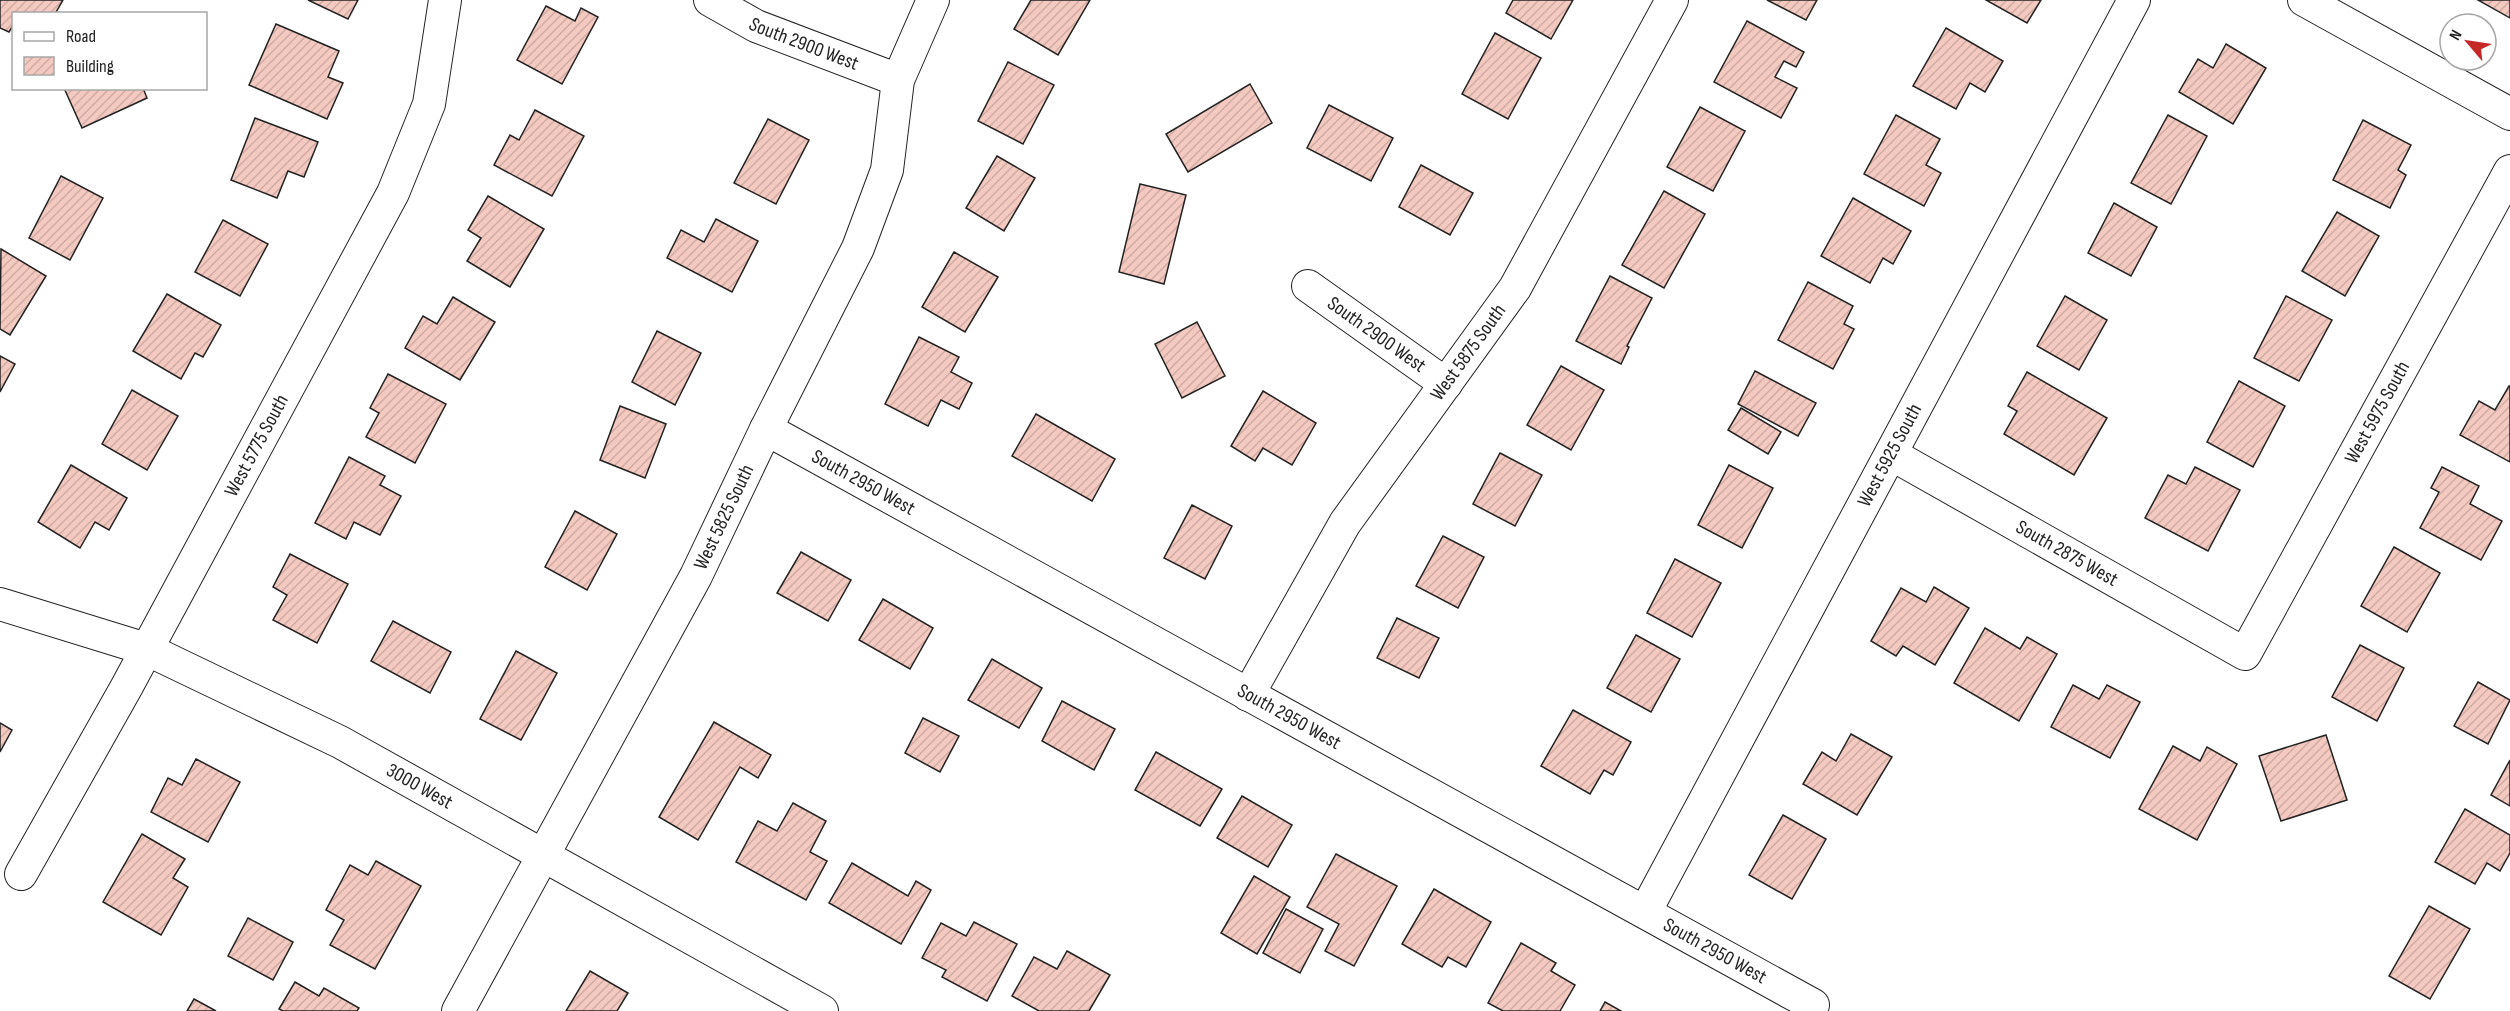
<svg xmlns="http://www.w3.org/2000/svg" width="2510" height="1011" font-family="'Sofia Sans Condensed',sans-serif">
<style>
.building{fill:url(#building-hatch);stroke:#222;stroke-width:1.5}
.lines{fill:none;stroke-linecap:round;stroke-linejoin:round}
.street-casing{stroke:#222;stroke-width:34}
.street{stroke:#fff;stroke-width:32}
.labels{text-anchor:middle;dominant-baseline:central;stroke-width:4.5;stroke-linejoin:round;paint-order:stroke}
.street-label{font-size:20px;fill:#222;stroke:#fff}
</style>
<defs>
<pattern id="building-hatch" width="6" height="6" patternUnits="userSpaceOnUse" patternTransform="scale(1.5)"><rect width="6" height="6" fill="#f3c9c0"/><path d="M-1 1l2-2M0 6l6-6M5 7l2-2" fill="none" stroke="#d0aca5"/></pattern>
</defs>
<rect width="100%" height="100%" fill="#fff"/>
<!-- building -->
<g class="building">
<polygon points="0,0 63,0 55,14 14,14 14,24 9,32 0,28"/>
<polygon points="308,0 358,0 348,19"/>
<polygon points="1031,0 1090,0 1058,55 1014,29"/>
<polygon points="1513,0 1573,0 1551,39 1506,13"/>
<polygon points="1767,0 1817,0 1806,20"/>
<polygon points="1986,0 2041,0 2027,23"/>
<polygon points="2478,0 2510,0 2510,18"/>
<polygon points="546,6 575,21 581,8 598,17 562,84 517,60"/>
<polygon points="1747,21 1804,52 1796,67 1784,61 1775,77 1797,88 1781,118 1714,82"/>
<polygon points="276,24 339,51 328,77 343,83 327,119 249,85"/>
<polygon points="1946,28 2003,61 1985,92 1970,83 1956,109 1913,86"/>
<polygon points="1495,33 1541,58 1508,119 1462,94"/>
<polygon points="2226,44 2266,68 2233,124 2179,92 2198,59 2213,68"/>
<polygon points="1008,62 1054,85 1023,144 978,121"/>
<polygon points="1250,84 1272,123 1188,172 1166,134"/>
<polygon points="64,88 143,88 147,98 82,128"/>
<polygon points="1329,105 1393,138 1371,181 1307,148"/>
<polygon points="1700,107 1745,131 1713,191 1667,167"/>
<polygon points="535,110 584,136 552,196 494,165 510,135 519,140"/>
<polygon points="1896,115 1940,139 1926,165 1941,173 1924,206 1864,174"/>
<polygon points="2168,115 2207,136 2171,204 2131,183"/>
<polygon points="255,118 318,142 304,177 288,171 277,198 231,180"/>
<polygon points="768,119 809,140 776,204 734,183"/>
<polygon points="2363,120 2411,145 2398,170 2406,175 2390,208 2333,180"/>
<polygon points="997,156 1035,178 1004,231 966,208"/>
<polygon points="1421,165 1473,193 1450,235 1399,207"/>
<polygon points="61,176 103,198 70,260 29,238"/>
<polygon points="1140,184 1186,195 1164,284 1119,272"/>
<polygon points="1664,191 1705,214 1664,288 1622,265"/>
<polygon points="488,196 544,229 510,287 467,261 481,238 468,230"/>
<polygon points="1853,198 1911,231 1893,264 1883,258 1870,283 1821,256"/>
<polygon points="2114,203 2157,227 2131,276 2088,253"/>
<polygon points="2337,212 2379,236 2345,296 2302,271"/>
<polygon points="716,219 758,241 732,292 667,258 681,230 704,242"/>
<polygon points="223,220 268,244 240,296 195,272"/>
<polygon points="1,249 46,276 10,335 0,329"/>
<polygon points="954,252 998,277 965,332 922,307"/>
<polygon points="1610,276 1652,298 1627,346 1629,347 1621,364 1576,341"/>
<polygon points="1808,282 1853,306 1844,324 1854,329 1833,369 1778,340"/>
<polygon points="167,294 221,325 203,357 195,353 181,379 133,351"/>
<polygon points="2065,296 2107,320 2079,370 2037,346"/>
<polygon points="2286,296 2332,320 2299,381 2254,358"/>
<polygon points="453,297 495,322 460,380 405,348 423,316 437,324"/>
<polygon points="1197,322 1225,376 1182,398 1155,344"/>
<polygon points="657,331 701,353 675,405 632,382"/>
<polygon points="919,337 959,357 951,372 972,383 959,409 941,400 928,426 885,404"/>
<polygon points="0,356 15,364 0,392"/>
<polygon points="1561,366 1604,390 1571,450 1527,425"/>
<polygon points="1755,371 1816,403 1798,436 1738,404"/>
<polygon points="2027,372 2107,418 2074,475 2004,434 2017,411 2008,406"/>
<polygon points="388,374 446,404 415,463 366,437 379,413 370,408"/>
<polygon points="2239,381 2285,406 2253,467 2207,442"/>
<polygon points="2509,386 2510,386 2510,462 2460,435 2479,401 2495,410"/>
<polygon points="132,390 178,416 147,470 102,444"/>
<polygon points="1263,391 1316,423 1292,465 1263,448 1255,461 1231,446"/>
<polygon points="620,406 666,424 645,478 600,460"/>
<polygon points="1741,408 1781,432 1768,454 1728,430"/>
<polygon points="1036,414 1115,459 1092,501 1012,456"/>
<polygon points="1500,453 1542,475 1515,526 1473,504"/>
<polygon points="349,457 385,476 380,485 401,496 380,535 354,522 346,539 315,523"/>
<polygon points="71,465 127,498 109,530 95,522 80,548 38,522"/>
<polygon points="1729,465 1773,488 1742,548 1698,525"/>
<polygon points="2195,467 2240,490 2208,551 2145,518 2168,475 2186,484"/>
<polygon points="2442,467 2479,486 2470,504 2502,521 2481,560 2420,528 2439,492 2431,488"/>
<polygon points="1192,505 1232,526 1205,579 1164,558"/>
<polygon points="575,511 617,534 587,590 545,567"/>
<polygon points="1443,536 1484,557 1458,608 1416,586"/>
<polygon points="2394,547 2440,573 2407,632 2361,606"/>
<polygon points="801,552 851,580 828,621 777,593"/>
<polygon points="290,554 348,584 317,643 273,620 287,595 273,587"/>
<polygon points="1675,559 1721,583 1692,637 1647,613"/>
<polygon points="1934,587 1969,608 1935,665 1903,646 1896,656 1871,641 1901,588 1926,602"/>
<polygon points="883,599 933,628 910,669 859,640"/>
<polygon points="1397,618 1439,638 1419,678 1377,658"/>
<polygon points="393,621 451,652 430,693 371,661"/>
<polygon points="1985,628 2020,649 2027,637 2057,654 2019,721 1954,683"/>
<polygon points="1636,635 1680,659 1651,712 1607,688"/>
<polygon points="2360,645 2404,668 2377,721 2332,697"/>
<polygon points="516,651 557,673 521,740 480,719"/>
<polygon points="992,659 1042,688 1019,728 968,700"/>
<polygon points="2478,682 2510,700 2488,744 2454,726"/>
<polygon points="2073,685 2099,699 2107,685 2140,702 2110,758 2051,727"/>
<polygon points="1062,701 1115,729 1094,770 1042,741"/>
<polygon points="1573,710 1631,742 1613,775 1604,770 1590,794 1541,766"/>
<polygon points="923,718 959,736 940,772 905,753"/>
<polygon points="714,722 771,755 758,778 740,767 698,840 659,817"/>
<polygon points="0,723 12,730 0,752"/>
<polygon points="1851,734 1892,757 1857,815 1803,784 1822,752 1836,761"/>
<polygon points="2326,735 2347,800 2281,821 2259,756"/>
<polygon points="2173,746 2200,761 2207,747 2237,764 2197,840 2139,809"/>
<polygon points="1156,752 1222,789 1200,826 1135,790"/>
<polygon points="196,759 240,782 208,842 151,812 168,778 182,785"/>
<polygon points="2510,760 2510,806 2491,795"/>
<polygon points="1242,796 1292,825 1268,867 1217,838"/>
<polygon points="793,803 826,821 810,852 827,861 806,900 736,862 758,821 777,831"/>
<polygon points="2465,809 2510,835 2510,853 2500,871 2487,863 2475,884 2435,862"/>
<polygon points="1783,815 1826,839 1792,899 1749,875"/>
<polygon points="142,834 185,859 173,878 188,887 161,935 103,902"/>
<polygon points="1336,854 1397,886 1354,966 1325,951 1339,924 1307,907"/>
<polygon points="376,861 421,886 375,969 330,945 344,920 326,910 350,865 368,875"/>
<polygon points="852,863 908,896 916,881 931,890 901,944 829,903"/>
<polygon points="1254,876 1290,897 1257,954 1221,933"/>
<polygon points="1434,889 1491,922 1466,967 1448,957 1442,967 1402,944"/>
<polygon points="2429,906 2470,929 2430,999 2389,976"/>
<polygon points="1286,909 1323,929 1300,973 1263,953"/>
<polygon points="248,918 293,942 273,980 228,956"/>
<polygon points="974,922 1017,944 987,1001 942,977 946,970 922,958 941,923 966,936"/>
<polygon points="1521,943 1556,963 1551,971 1575,985 1560,1011 1503,1011 1488,1003"/>
<polygon points="1067,951 1110,975 1089,1011 1039,1011 1012,996 1034,957 1057,969"/>
<polygon points="590,971 628,993 617,1011 566,1011"/>
<polygon points="295,982 319,996 324,988 359,1008 357,1011 283,1011 279,1009"/>
<polygon points="194,999 216,1011 187,1011"/>
<polygon points="1605,1002 1621,1011 1600,1011"/>
</g>
<g class="lines">
<!-- street casing -->
<g class="street-casing">
<g id="street">
<path id="s1" d="M710,0L756,26L898,80"/>
<polyline points="2304,0 2510,114"/>
<path id="s2" d="M1308,286L1446,384"/>
<path id="s3" d="M766,429L1813,1005"/>
<path id="s4" d="M1891,454L2245,654L2510,171"/>
<path id="s5" d="M0,604L146,649L340,742L822,1011"/>
<path id="s6" d="M1248,695L1345,523L1515,288L1672,0"/>
<path id="s7" d="M21,874L126,688L393,193L429,104L445,0"/>
<path id="s8" d="M1645,912L2134,0"/>
<path id="s9" d="M458,1011L696,576L766,429L858,248L887,170L898,80L933,0"/>
</g>
</g>
<!-- street -->
<use href="#street" class="street"/>
</g>
<g class="labels">
<!-- street labels -->
<g class="street-label">
<text stroke="none"><textPath href="#s1" startOffset="104">South 2900 West</textPath></text>
<text stroke="none"><textPath href="#s2" startOffset="84">South 2900 West</textPath></text>
<text stroke="none"><textPath href="#s6" startOffset="408">West 5875 South</textPath></text>
<text stroke="none"><textPath href="#s4" startOffset="682">West 5975 South</textPath></text>
<text stroke="none"><textPath href="#s7" startOffset="489">West 5775 South</textPath></text>
<text stroke="none"><textPath href="#s8" startOffset="518">West 5925 South</textPath></text>
<text stroke="none"><textPath href="#s3" startOffset="111">South 2950 West</textPath></text>
<text stroke="none"><textPath href="#s9" startOffset="561">West 5825 South</textPath></text>
<text stroke="none"><textPath href="#s4" startOffset="202">South 2875 West</textPath></text>
<text stroke="none"><textPath href="#s3" startOffset="597">South 2950 West</textPath></text>
<text stroke="none"><textPath href="#s5" startOffset="459">3000 West</textPath></text>
<text stroke="none"><textPath href="#s3" startOffset="1083">South 2950 West</textPath></text>
</g>
</g>
<!-- legend -->
<rect x="12" y="12" width="195" height="78" fill="#ffffff" stroke="#a7a7a7" stroke-width="1.5"/>
<rect x="24" y="32" width="30" height="9" fill="#ffffff" stroke="#a7a7a7" stroke-width="1.5"/>
<text x="66" y="42" font-size="18" fill="#222222">Road</text>
<rect x="24" y="57" width="30" height="18" fill="url(#building-hatch)" stroke="#a7a7a7" stroke-width="1.5"/>
<text x="66" y="72" font-size="18" fill="#222222">Building</text>
<!-- north arrow -->
<g transform="translate(2468 42) rotate(299)"><circle r="28" fill="#ffffff" stroke="#a7a7a7" stroke-width="1.5"/>
<path d="M0-4.5L10 22L0 15L-10 22Z" fill="#c62828"/>
<text y="-9" font-size="16" font-weight="bold" text-anchor="middle" fill="#222222">N</text>
</g>
</svg>
